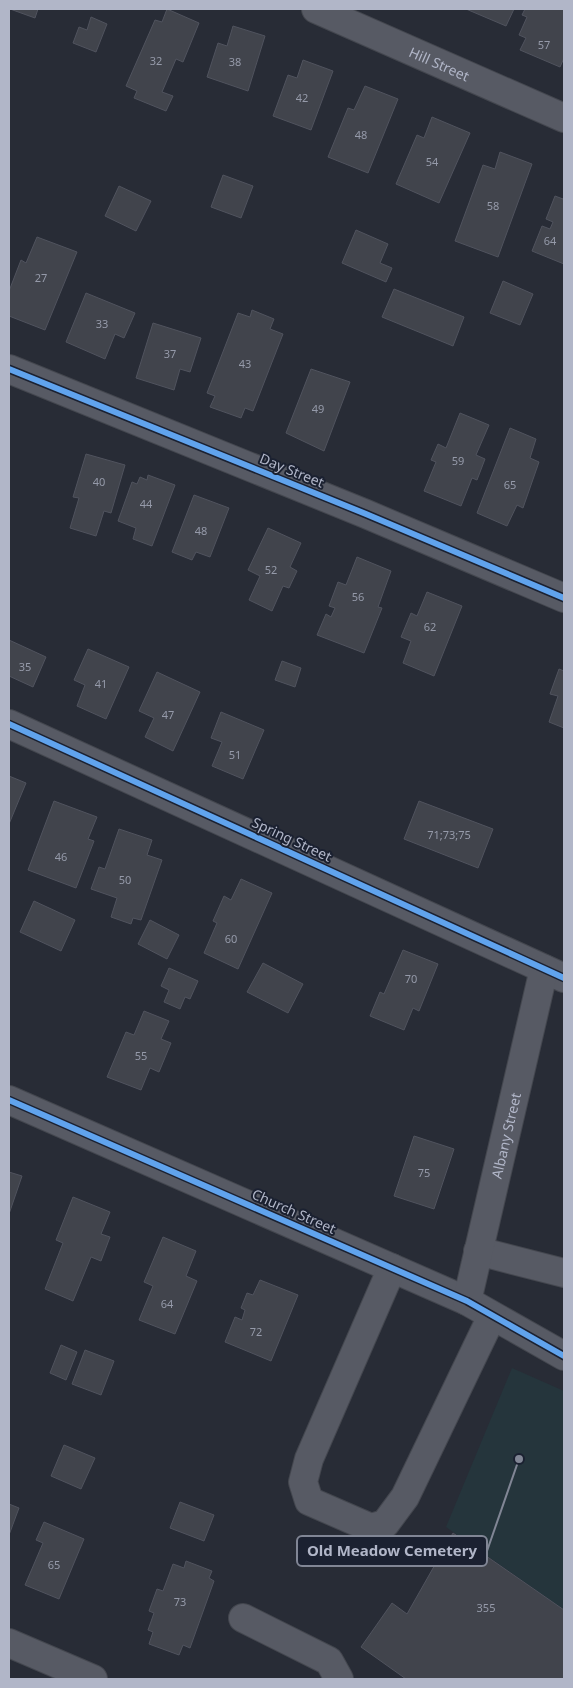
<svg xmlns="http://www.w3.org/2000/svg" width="573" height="1688" font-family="'Noto Sans',sans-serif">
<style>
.green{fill:#25353c}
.building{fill:#41444c;stroke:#50535e}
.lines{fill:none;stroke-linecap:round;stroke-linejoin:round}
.minor-casing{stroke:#44474f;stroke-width:30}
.minor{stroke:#575a64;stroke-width:28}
.cycleway-casing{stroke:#1b2131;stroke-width:9}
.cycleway{stroke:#60a3ed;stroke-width:6}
.labels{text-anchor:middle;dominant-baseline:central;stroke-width:4;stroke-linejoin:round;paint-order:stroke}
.number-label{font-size:11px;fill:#959aa9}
.street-label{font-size:14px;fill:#b1b6c8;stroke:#1b2131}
.leader{fill:none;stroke:#818695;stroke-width:2}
.callout-dot{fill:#818695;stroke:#1b2131;stroke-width:2}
.callout{fill:#1b2131;stroke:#818695;stroke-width:2}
.callout-label{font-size:15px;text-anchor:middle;font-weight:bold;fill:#b1b6c8}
</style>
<rect width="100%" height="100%" fill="#282c36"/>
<!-- green -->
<polygon class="green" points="512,1368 564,1391 564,1610 446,1527"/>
<!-- building -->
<g class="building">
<polygon points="10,9 38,9 35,18"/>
<polygon points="167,9 199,23 183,62 176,59 162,92 173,96 166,111 134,98 137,91 126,86 155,20 162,22"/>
<polygon points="466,9 514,9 506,26"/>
<polygon points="525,9 564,9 564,58 560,67 520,50 526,38 519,35 527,17 522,15"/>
<polygon points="91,17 107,24 96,52 73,43 79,27 87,30"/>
<polygon points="233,26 265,36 248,91 207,77 218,43 227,46"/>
<polygon points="303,60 333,71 311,130 273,116 288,75 297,78"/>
<polygon points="365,86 398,99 368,173 328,157 348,108 354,110"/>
<polygon points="432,117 470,133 439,203 396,184 417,135 424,138"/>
<polygon points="500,152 532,164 498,257 455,241 483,165 495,169"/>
<polygon points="223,175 253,186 241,218 211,207"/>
<polygon points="119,186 151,201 136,231 105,216"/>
<polygon points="555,196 563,199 564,196 564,264 532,251 542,226 550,229 553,222 546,219"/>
<polygon points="356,230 388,244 380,263 392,268 386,282 342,263"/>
<polygon points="37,237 77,252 45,330 9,316 9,291 21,260 26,263"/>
<polygon points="503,281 533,294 520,325 490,313"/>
<polygon points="394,289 464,317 453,346 382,317"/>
<polygon points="86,293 135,313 124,338 115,334 105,359 66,342"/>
<polygon points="252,310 274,319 270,329 283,334 253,411 245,408 241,418 210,407 215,396 207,393 238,313 250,317"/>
<polygon points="153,323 201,338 190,372 180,369 174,390 136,378"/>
<polygon points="311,369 350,382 324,451 286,433"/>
<polygon points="460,413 489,425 476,455 485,459 477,480 472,478 461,506 424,491 436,462 431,460 438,444 446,448"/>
<polygon points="510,428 536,439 530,458 539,462 523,508 517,505 507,526 477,513"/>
<polygon points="86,454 125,465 111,513 104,511 96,536 70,528 79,498 73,497"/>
<polygon points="148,475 175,485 152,546 133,539 136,528 118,521 132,482 137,484 140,477 147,480"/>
<polygon points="194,495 229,508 210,557 196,552 192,560 172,552"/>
<polygon points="268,528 301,543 290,567 297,571 289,588 283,586 272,611 249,600 260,576 248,570"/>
<polygon points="357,557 391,571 378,607 382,608 364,653 317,635 326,614 331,617 335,608 329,606 338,582 346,585"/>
<polygon points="427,592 462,606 434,676 403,663 411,641 401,637 411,613 417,616"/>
<polygon points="9,640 46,657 33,687 9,676"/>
<polygon points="88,649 129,667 106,719 77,706 85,685 74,680"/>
<polygon points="282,661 301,668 295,687 275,680"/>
<polygon points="559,669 564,671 564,728 549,722 558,696 550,694"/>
<polygon points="157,672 200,692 173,751 145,737 154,718 139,711"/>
<polygon points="221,712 264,730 243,779 212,766 222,742 211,738"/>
<polygon points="9,776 26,783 9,824"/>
<polygon points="54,801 97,817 88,839 94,841 76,888 28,870"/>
<polygon points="419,801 493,829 478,868 404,839"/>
<polygon points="119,829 152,840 147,855 162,860 141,920 133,918 131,924 111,917 117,898 91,889 99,867 105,869"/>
<polygon points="241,879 272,893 238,969 204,953 217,923 213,921 224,896 231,900"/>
<polygon points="34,901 75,920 61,951 20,932"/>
<polygon points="150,920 179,935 167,959 138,944"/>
<polygon points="403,950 438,964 419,1011 413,1008 404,1030 370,1016 380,992 384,994"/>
<polygon points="263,963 303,984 288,1013 247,992"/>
<polygon points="169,968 198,981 190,999 185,997 180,1009 164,1002 169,990 161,986"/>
<polygon points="144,1011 169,1021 161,1039 171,1043 159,1072 150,1068 141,1090 107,1077 126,1032 134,1035"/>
<polygon points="414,1136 454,1149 434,1209 394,1196"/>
<polygon points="9,1172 22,1176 9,1214"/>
<polygon points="73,1197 110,1212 101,1234 110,1237 101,1261 91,1257 73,1301 45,1289 63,1243 56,1240"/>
<polygon points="163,1237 196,1251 186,1276 197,1281 175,1334 139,1320 153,1286 144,1282"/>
<polygon points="260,1280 298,1295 271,1361 225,1342 235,1317 242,1320 245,1310 241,1308 247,1293 253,1295"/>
<polygon points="61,1345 77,1352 66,1380 50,1373"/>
<polygon points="85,1350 114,1361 101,1395 72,1384"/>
<polygon points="64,1445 95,1458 81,1489 51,1476"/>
<polygon points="180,1502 214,1515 204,1541 170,1528"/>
<polygon points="9,1504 19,1508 9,1535"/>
<polygon points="44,1522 84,1539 59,1599 25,1585 43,1543 36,1540"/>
<polygon points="453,1533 564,1610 564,1679 406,1679 361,1647 392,1603 407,1614"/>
<polygon points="186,1561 212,1571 209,1578 214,1581 190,1648 183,1645 179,1655 149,1644 153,1632 148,1630 154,1613 149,1611 157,1589 163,1591 173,1564 184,1568"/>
</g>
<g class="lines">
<!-- minor casing -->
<g class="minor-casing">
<g id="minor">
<path id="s1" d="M316,9L564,118"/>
<polyline points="9,369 366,514 564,598"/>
<polyline points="9,724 564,978"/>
<polyline points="9,1100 467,1301 564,1356"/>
<polyline points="478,1251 564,1273"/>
<polyline points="392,1268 309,1459 303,1482 309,1501 371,1528 385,1524 405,1497 492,1316"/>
<path id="s2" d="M467,1301L544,969"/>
<polyline points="243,1618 329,1661 339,1679"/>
<polyline points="9,1643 93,1679"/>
</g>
</g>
<!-- minor -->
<use href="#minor" class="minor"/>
<!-- cycleway casing -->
<g class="cycleway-casing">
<g id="cycleway">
<polyline points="9,369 366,514 564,598"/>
<polyline points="9,724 564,978"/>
<polyline points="9,1100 467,1301 564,1356"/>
</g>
</g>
<!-- cycleway -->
<use href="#cycleway" class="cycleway"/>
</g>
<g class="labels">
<!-- number labels -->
<g class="number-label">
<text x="544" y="44">57</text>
<text x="156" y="60">32</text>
<text x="235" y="61">38</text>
<text x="302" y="97">42</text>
<text x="361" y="134">48</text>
<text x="432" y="161">54</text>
<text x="493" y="205">58</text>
<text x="550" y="240">64</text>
<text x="41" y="277">27</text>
<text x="102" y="323">33</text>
<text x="170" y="353">37</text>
<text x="245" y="363">43</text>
<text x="318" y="408">49</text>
<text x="458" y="460">59</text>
<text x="99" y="481">40</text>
<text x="510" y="484">65</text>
<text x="146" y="503">44</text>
<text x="201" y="530">48</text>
<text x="271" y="569">52</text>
<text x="358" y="596">56</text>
<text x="430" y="626">62</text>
<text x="25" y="666">35</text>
<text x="101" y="683">41</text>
<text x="168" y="714">47</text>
<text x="235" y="754">51</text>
<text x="449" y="834">71;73;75</text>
<text x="61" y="856">46</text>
<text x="125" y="879">50</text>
<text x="231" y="938">60</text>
<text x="411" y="978">70</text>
<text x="141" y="1055">55</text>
<text x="424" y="1172">75</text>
<text x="167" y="1303">64</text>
<text x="256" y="1331">72</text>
<text x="54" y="1564">65</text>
<text x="180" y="1601">73</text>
<text x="486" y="1607">355</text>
</g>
<!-- street labels -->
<g class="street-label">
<text stroke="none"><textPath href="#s1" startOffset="135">Hill Street</textPath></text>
<text transform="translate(292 470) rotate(22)">Day Street</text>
<text transform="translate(292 839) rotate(25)">Spring Street</text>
<text stroke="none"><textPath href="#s2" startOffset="170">Albany Street</textPath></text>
<text transform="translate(294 1211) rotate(24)">Church Street</text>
</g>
</g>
<!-- callouts -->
<path class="leader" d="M519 1459L487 1551"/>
<circle class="callout-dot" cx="519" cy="1459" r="5"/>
<rect class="callout" x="297" y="1536" width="190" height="30" rx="5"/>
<g class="callout-label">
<text x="392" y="1556">Old Meadow Cemetery</text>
</g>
<!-- border -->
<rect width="573" height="1688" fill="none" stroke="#b1b6c8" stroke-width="20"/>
</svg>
